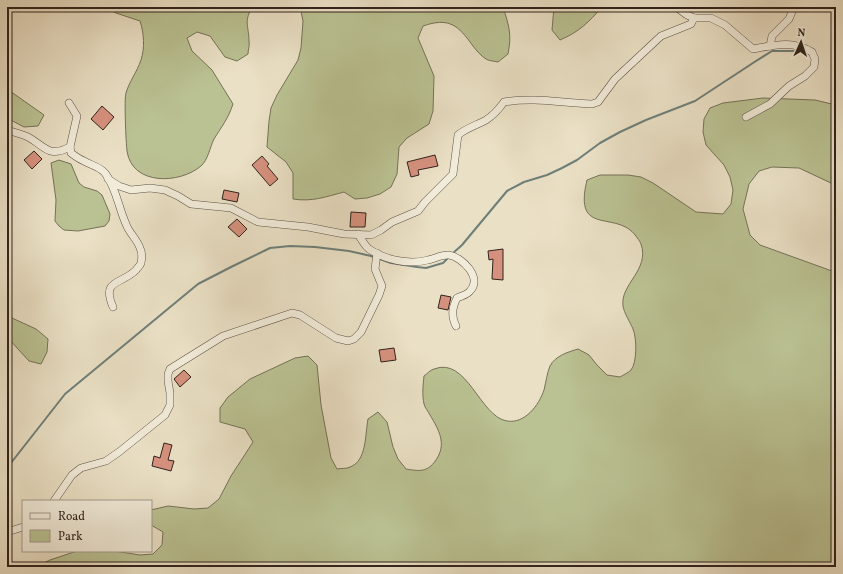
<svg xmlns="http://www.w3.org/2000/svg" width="843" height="574" font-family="Vollkorn,serif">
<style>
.green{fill:#bac192;stroke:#757258}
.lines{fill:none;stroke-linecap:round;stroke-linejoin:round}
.stream{stroke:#6e7f79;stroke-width:2}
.building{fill:#d6917e;stroke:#30231d}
.street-casing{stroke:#5e5247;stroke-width:8}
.street{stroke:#f1ebd9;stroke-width:7}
</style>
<rect width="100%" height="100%" fill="#eae0c5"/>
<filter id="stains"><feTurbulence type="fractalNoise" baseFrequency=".005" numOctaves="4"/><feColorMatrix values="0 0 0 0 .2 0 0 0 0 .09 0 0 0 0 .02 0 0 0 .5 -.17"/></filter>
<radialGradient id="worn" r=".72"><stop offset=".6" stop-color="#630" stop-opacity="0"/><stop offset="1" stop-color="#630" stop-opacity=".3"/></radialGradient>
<!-- green -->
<g class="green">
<path d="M106,7H253C243,20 249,27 249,41C250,45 248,50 248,54L237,61L225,57L210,36L197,32L187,38L192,51L212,70L233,104C228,119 222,126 214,139C210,147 208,160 201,166C180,184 132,186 127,151C126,143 124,99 126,93C129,82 137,72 141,60C145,48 144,33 140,21L116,13Z"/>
<path d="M300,7H503C509,26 512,34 508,54L498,62C494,61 489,61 486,59C481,56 476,50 473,46C458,25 449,17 423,26L418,38L434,76L433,111L429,124L407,138L399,147L397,174L391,187L380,194L367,198L355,199L344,192C325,197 312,202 293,199V173L286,162L267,147L269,121L271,108L277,95L298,60L301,48L303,21Z"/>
<path d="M554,7H602C589,22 579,32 560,40L552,30Z"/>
<polygon points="7,89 44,115 38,126 24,127 7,118"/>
<path d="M763,98L815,100L836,105V185L833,184L799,168L772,167L759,171L749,184L743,209L750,235L760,245L832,271L836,274V567H35L50,560L77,551H114L140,555L153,554L162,545L163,532L151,525V510L168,506L194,509L208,508L219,499L231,476L253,442L245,429L220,422V408L228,397L250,379L295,358L308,356L317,365L321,405L331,458L337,469C341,468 347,469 350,467C367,461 365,434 368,419L378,412L387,422L393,447L398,459L406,469C419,471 427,473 436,460C447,444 439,430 430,415C428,411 425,408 424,404C422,395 423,385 424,376C427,374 430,370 434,369C467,356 480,417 507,421C525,424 539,405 544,390C546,382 547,373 550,366C555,356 568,352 578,349L589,355L597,365L607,375L620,377C623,375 628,373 631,370C637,363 637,338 633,329C630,322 624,313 623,306C620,284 650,270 641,244C640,241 637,238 636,236C616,209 573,238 587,180L600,175H628L641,177L653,183L696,212L723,214L731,204L733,190L730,177L724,165L706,145L703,132L704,119L710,108L723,103Z"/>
<polygon points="59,160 71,164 79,183 84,187 97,191 102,195 110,214 109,221 105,226 78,231 64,230 59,226 55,221 56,200 51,163"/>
<polygon points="7,311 12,318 36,329 48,339 47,352 41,364 29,361 7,337"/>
</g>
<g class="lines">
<!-- stream -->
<g class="stream">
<polyline points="452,254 462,245 507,191 524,182 547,175 562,168 577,160 600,143 620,132 646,120 695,101 756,61 772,51 798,51"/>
<polyline points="7,468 65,394 198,284 231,267 270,248 290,246 315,247 349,251 371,256 391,263 417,267 426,268 443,263 449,257"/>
</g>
</g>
<!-- building -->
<g class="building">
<polygon points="102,106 114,117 103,130 91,119"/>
<polygon points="34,151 42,159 32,169 24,160"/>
<polygon points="435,155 438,166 418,170 419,175 411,177 407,162"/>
<polygon points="262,156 269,164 267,166 278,179 270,186 252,165"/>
<polygon points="224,190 239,193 237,202 222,199"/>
<polygon points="351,212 366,213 365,227 350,227"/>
<polygon points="237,219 247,229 239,237 228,227"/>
<polygon points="503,249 503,280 492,279 493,259 489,260 488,251"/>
<polygon points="441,295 451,297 448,310 438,308"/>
<polygon points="394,348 396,360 381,362 379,350"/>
<polygon points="184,370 191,377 180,387 174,379"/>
<polygon points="164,443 172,445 168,460 174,461 171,471 152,466 154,456 160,458"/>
</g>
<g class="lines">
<!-- street casing -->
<g class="street-casing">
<g id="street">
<path d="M676,7L687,15L694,18H711L725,25L753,49C775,45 792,40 812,52L815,59L814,67L805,76L789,86L770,104L746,117"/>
<polyline points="770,46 772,36 789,19 794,7"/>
<path d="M69,103L77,116L70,147L71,153C75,156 79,159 84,161C91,165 100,167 105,173C116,187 119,209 126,224C129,233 137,239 140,248C142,252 142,258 141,263C140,266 138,267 136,270C121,285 101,279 113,307"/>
<path d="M7,130C14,132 21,134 28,137C46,147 48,158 70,147"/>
<path d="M108,179L119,186L131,190L150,188L165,190L178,196L191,204L231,208L258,222L308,227L344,234L371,235L381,230L392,222L418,211L425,202L453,174L458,135C466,128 477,125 486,120C494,115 499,109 504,102C534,97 562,103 592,104L598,102L615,79L661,36L691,24L694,18"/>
<path d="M358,234C361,239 365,246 369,249C385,260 409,265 428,260C435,259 442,254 449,255C462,257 483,278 470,291C467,295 461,296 457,298C452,308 451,316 456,326"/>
<polyline points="54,501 72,475 81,468 106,461 119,452 165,415 170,405 170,393 168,381 168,374 170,369 223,336 292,313 300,315 336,338 348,341 354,339 361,332 379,295 382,286 375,269 377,253"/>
<polyline points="7,532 23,527"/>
</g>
</g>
<!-- street -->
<use href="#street" class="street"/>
</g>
<!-- margin -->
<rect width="843" height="574" fill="none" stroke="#eae0c5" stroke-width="24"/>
<rect x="8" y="8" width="827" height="558" fill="none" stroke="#30231d" stroke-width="2"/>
<rect x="12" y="12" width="819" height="550" fill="none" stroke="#30231d"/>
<!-- legend -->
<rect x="22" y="500" width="130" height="52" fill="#f1ebd9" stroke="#a49b8e"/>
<rect x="30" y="513" width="20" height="6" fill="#f1ebd9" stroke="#a49b8e"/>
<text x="58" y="520" font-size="12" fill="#30231d">Road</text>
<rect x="30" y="530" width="20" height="12" fill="#bac192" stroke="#a49b8e"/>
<text x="58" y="540" font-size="12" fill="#30231d">Park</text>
<!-- north arrow -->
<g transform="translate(801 42) rotate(3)" stroke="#f1ebd9" stroke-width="3" paint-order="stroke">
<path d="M0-3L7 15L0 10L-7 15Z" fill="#30231d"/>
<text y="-6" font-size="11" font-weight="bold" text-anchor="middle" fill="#30231d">N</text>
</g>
<rect width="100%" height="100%" filter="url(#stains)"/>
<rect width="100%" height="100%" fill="url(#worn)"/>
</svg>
